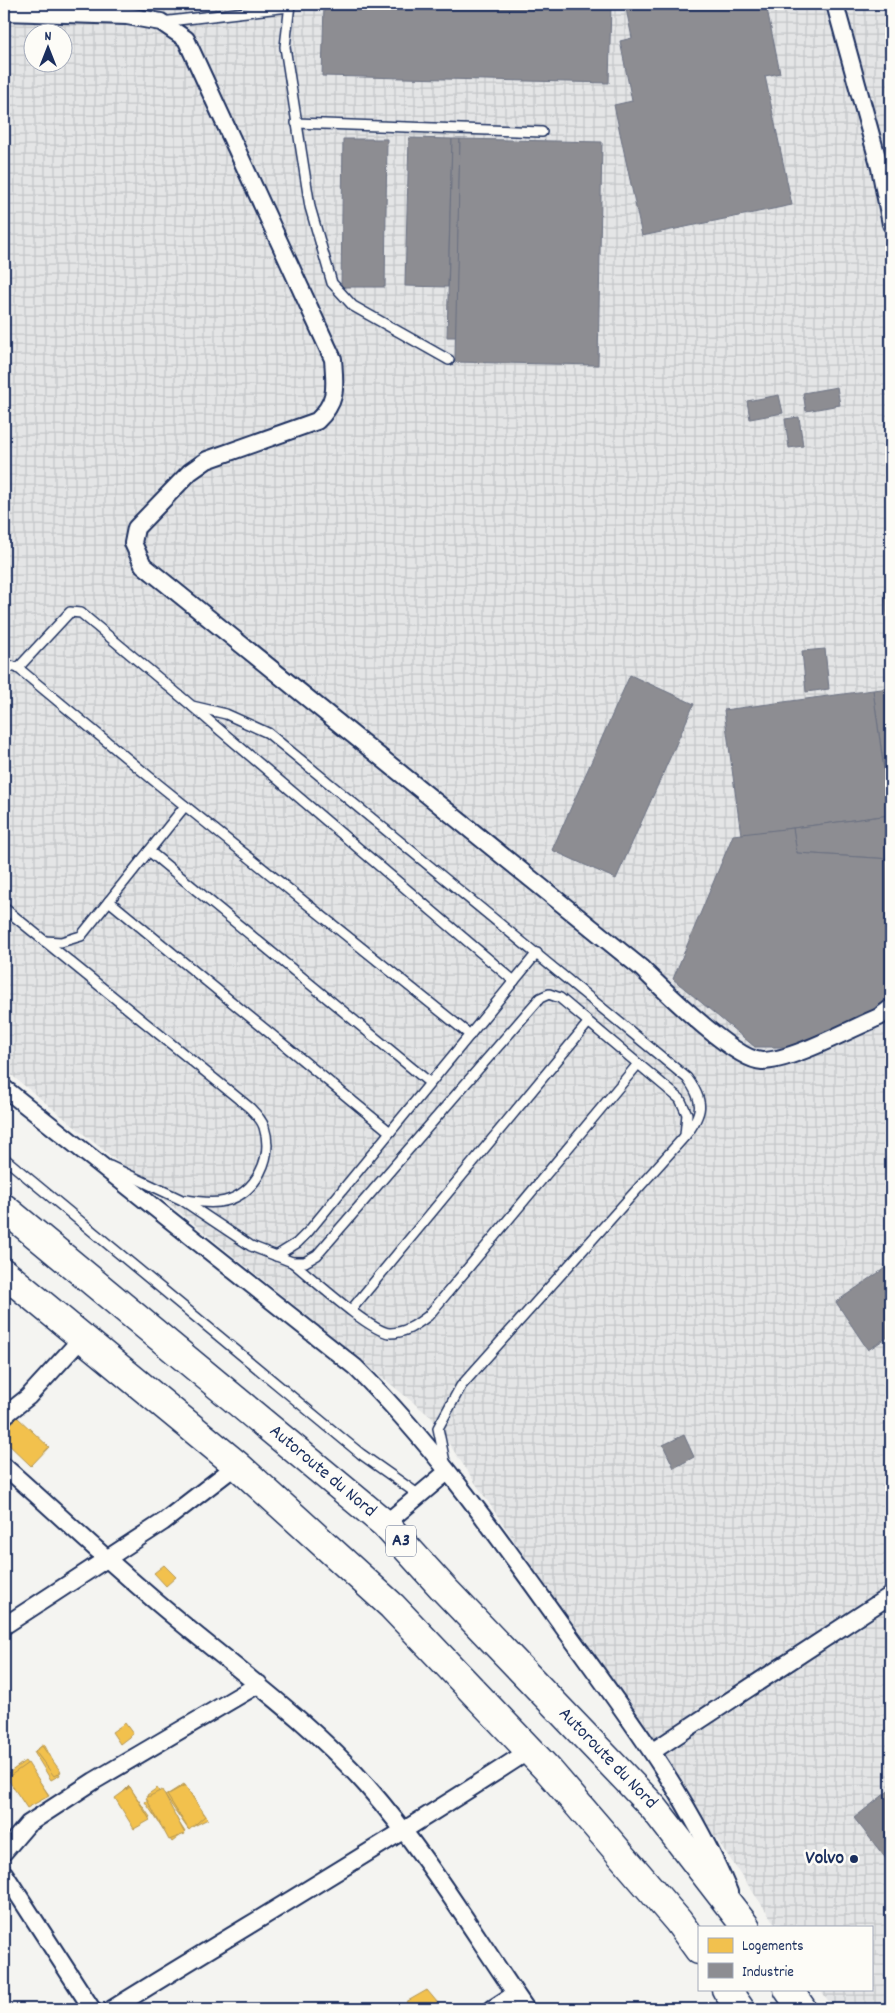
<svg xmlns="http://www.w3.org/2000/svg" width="895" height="2013" font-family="Dekko,sans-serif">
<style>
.industrial{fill:url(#industrial-grid);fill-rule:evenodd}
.homes{fill:#f2c14e;stroke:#b29553}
.industry{fill:#8d8d92;stroke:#6b7182}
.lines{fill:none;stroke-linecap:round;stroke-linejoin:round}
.lane-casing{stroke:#1b2f5e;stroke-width:12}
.street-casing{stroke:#1b2f5e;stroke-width:20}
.highway-casing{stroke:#1b2f5e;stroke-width:31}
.lane{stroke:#fdfcf7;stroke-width:9}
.street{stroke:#fdfcf7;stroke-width:16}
.highway{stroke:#fdfcf7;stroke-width:28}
.poi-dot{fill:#1b2f5e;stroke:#fdfcf7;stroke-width:2}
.labels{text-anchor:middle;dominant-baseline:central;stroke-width:5;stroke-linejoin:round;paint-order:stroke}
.shield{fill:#fdfcf7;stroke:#5f6c8c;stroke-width:1}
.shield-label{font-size:18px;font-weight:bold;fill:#1b2f5e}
.street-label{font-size:19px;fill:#1b2f5e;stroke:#fdfcf7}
.poi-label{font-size:19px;font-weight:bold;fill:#1b2f5e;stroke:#fdfcf7;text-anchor:end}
</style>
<defs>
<pattern id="industrial-grid" width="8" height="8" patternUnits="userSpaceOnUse" patternTransform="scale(1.25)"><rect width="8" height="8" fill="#e4e5e6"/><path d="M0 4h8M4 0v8" fill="none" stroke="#c3c5c8"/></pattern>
</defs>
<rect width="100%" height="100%" fill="#f4f4f1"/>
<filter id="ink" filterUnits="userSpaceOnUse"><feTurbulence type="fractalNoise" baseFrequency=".02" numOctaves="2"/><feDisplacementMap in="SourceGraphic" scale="10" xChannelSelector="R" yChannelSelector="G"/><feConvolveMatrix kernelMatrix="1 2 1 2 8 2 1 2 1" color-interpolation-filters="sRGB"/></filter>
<g filter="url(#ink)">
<!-- industrial -->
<path class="industrial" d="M4,4H891V2009H834L820,1989H871V1927H777L651,1744L431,1417L4,1069ZM32,32H62V62H32Z"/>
<!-- homes -->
<g class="homes">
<polygon points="17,1417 49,1447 31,1466 4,1440 4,1432"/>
<polygon points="164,1565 176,1577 166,1586 154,1573"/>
<polygon points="125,1723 133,1734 120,1744 112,1732"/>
<polygon points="44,1744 60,1775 51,1780 34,1752"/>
<polygon points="42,1746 61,1772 54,1776 35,1751"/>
<polygon points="25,1761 49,1795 27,1807 6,1775"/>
<polygon points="28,1763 49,1796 27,1808 7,1778"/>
<polygon points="184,1784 208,1819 188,1829 165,1796"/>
<polygon points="185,1785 205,1816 189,1830 167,1795"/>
<polygon points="129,1786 150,1817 134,1826 116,1799"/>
<polygon points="130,1787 150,1820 134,1829 115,1798"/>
<polygon points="157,1788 185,1832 172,1842 145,1802 149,1799 147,1795"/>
<polygon points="162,1790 185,1834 169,1840 146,1798"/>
<polygon points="427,1990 443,2009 411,2009 406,2002"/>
</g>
<!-- industry -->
<g class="industry">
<polygon points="324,4 611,4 609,83 322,76"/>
<polygon points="625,4 766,4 780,73 765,76 792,205 642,236 614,105 632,101 620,41 632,38"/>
<polygon points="409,138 452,139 448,287 405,286"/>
<polygon points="343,139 387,139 385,287 341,287"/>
<polygon points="452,139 460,139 456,337 447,337"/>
<polygon points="460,139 602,142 598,365 455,362"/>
<polygon points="837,387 840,405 806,411 803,393"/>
<polygon points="779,395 783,413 750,419 747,401"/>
<polygon points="799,417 803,446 789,448 785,419"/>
<polygon points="891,589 891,618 887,618 885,590"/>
<polygon points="825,649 829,689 806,692 802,651"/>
<polygon points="630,675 694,704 616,879 552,850"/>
<polygon points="891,688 891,783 886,782 873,690"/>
<polygon points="873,690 890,815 741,835 724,710"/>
<polygon points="890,815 891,859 797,853 793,828"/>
<polygon points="793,828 797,853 891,859 891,1000 868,1016 797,1047 755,1047 673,979 733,835"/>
<polygon points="891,1264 891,1335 868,1350 836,1302"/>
<polygon points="684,1435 694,1457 674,1468 663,1445"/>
<polygon points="891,1789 891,1865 854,1818"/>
</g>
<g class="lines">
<!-- lane casing -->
<g class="lane-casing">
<g id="lane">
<polyline points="290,4 285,47 310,207 332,283 353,306 449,360"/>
<polyline points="161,22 289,7"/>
<polyline points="296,123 542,132"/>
<polyline points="4,664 18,668 158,784 470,1035"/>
<path d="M18,668L70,612L81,613L192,706L226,714L268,733L687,1078C705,1102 703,1113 685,1136L461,1386L438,1428L445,1462"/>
<polyline points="193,707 514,981"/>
<polyline points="149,851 430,1083"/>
<polyline points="109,901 390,1132"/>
<path d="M4,908L250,1108C255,1113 262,1120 264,1127C274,1158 256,1193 225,1201C213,1204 198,1202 186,1200"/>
<polyline points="44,941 61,942 81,936 185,806"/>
<polyline points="4,1158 361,1454 419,1495"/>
<polyline points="110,1166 182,1200 251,1246 292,1262 305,1262 317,1255 540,998 549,994 560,998 680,1099 687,1114 685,1135"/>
<polyline points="276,1256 297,1243 308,1232 537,953"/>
<path d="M292,1262C310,1276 370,1332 390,1333C405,1333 416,1325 428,1316L638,1064"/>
<polyline points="351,1310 588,1023"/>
</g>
</g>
<!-- street casing -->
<g class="street-casing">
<g id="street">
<polyline points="835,4 880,168 891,224"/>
<path d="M4,12L127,16L161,22L186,39L333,359C335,387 338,401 317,421L207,460L190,472L136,528L133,543L143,565L640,967C663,989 734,1060 762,1061C791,1061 850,1029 879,1017L891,1008"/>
<path d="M4,1088L355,1367C433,1444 497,1535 561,1624C623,1710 688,1794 729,1892"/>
<polyline points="4,1416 28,1397 82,1338"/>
<path d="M4,1466C62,1517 118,1571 178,1620C243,1674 311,1723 367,1786C427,1854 474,1934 526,2009"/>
<polyline points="385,1524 447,1472"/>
<polyline points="4,1626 163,1522 237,1465"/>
<polyline points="653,1751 891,1595"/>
<polyline points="4,1852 28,1824 94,1781 259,1684"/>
<polyline points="4,1873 92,2009"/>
<path d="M112,2009C251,1923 393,1840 530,1750"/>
<polyline points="492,2009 515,1994"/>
</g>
</g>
<!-- highway casing -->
<g class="highway-casing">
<g id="highway">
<polyline points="4,1208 385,1524 444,1589 654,1808 746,1927"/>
<polyline points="4,1273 237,1465 392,1606 549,1771 678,1921 699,1950"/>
<polyline points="726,1989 740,2009"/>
<polyline points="788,1989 802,2009"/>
</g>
</g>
<!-- lane -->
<use href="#lane" class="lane"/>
<!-- street -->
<use href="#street" class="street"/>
<!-- highway -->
<use href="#highway" class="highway"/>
</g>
</g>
<!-- markers -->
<circle class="poi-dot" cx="854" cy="1859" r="5"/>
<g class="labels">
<!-- shield labels -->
<rect class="shield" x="386" y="1525.5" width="30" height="31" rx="4"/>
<g class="shield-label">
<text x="401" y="1541">A3</text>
</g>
<!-- street labels -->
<g class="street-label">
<text transform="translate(322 1472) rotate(40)">Autoroute du Nord</text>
<text transform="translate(607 1759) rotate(46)">Autoroute du Nord</text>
</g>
<!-- poi labels -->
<g class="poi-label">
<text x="844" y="1859">Volvo</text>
</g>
</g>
<!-- margin -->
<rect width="895" height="2013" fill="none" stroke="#fdfcf7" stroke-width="20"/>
<rect x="10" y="10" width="875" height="1993" fill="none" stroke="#1b2f5e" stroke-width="2" filter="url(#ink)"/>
<!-- legend -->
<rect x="698" y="1926" width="175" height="65" fill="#fdfcf7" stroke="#a3aaba"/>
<rect x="708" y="1938" width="25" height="15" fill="#f2c14e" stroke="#a3aaba"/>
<text x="742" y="1950" font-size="15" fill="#1b2f5e">Logements</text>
<rect x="708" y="1963" width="25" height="15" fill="#8d8d92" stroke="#a3aaba"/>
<text x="742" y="1976" font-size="15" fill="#1b2f5e">Industrie</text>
<!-- north arrow -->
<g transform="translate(48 48)"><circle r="24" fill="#fdfcf7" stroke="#a3aaba"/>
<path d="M0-4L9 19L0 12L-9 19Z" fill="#1b2f5e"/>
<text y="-8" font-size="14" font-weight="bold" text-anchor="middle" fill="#1b2f5e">N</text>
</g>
</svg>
